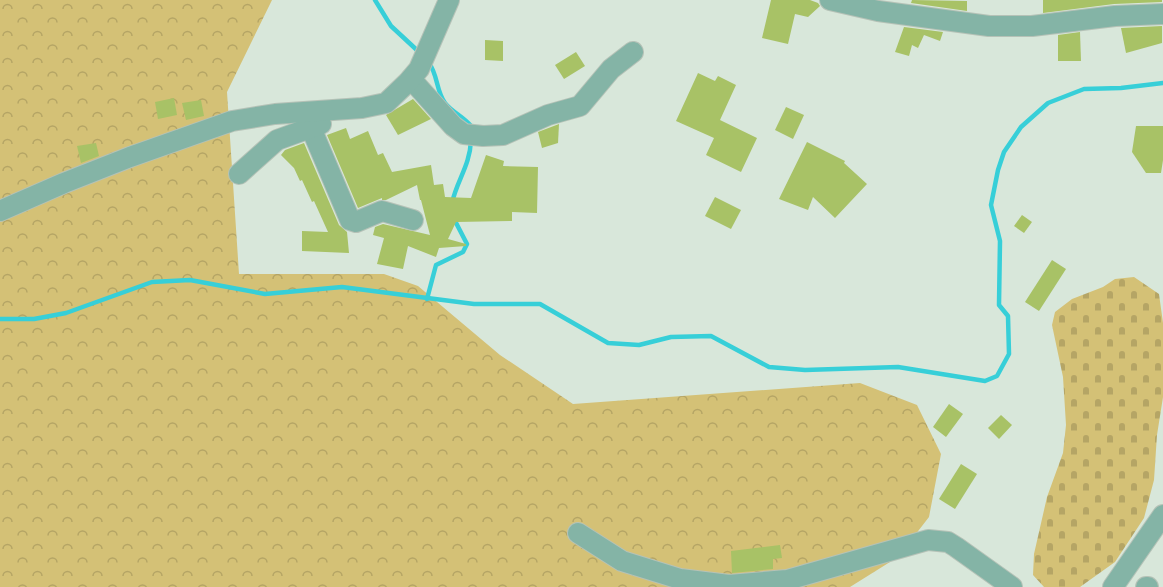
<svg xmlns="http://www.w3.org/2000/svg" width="1163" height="587" font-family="'Archivo Narrow',sans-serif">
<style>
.forest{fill:url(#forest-crowns)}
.cemetery{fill:url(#cemetery-stones)}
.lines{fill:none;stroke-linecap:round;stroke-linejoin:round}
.stream{stroke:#37cfd8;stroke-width:4.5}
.building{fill:#a8c266}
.minor-casing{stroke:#b5c2b7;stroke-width:22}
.minor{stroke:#84b4a6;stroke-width:20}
</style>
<defs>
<pattern id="forest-crowns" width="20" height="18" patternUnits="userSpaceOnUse" patternTransform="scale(1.5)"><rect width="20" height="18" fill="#d4c176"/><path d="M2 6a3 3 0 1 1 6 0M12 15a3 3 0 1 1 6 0" fill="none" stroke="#b5a565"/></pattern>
<pattern id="cemetery-stones" width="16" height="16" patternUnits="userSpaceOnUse" patternTransform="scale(1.5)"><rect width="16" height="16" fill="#d4c176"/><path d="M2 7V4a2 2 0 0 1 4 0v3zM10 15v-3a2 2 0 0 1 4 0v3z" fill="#b5a565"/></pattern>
</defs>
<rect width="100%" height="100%" fill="#d8e7da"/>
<!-- forest -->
<polygon class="forest" points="0,0 272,0 227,92 239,274 384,274 418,286 500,355 573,404 860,383 917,405 941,454 929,517 898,557 850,587 0,587"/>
<!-- cemetery -->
<polygon class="cemetery" points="1134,277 1159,294 1163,323 1163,397 1157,435 1154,480 1144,518 1115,562 1080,587 1044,587 1033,575 1034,554 1047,497 1063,453 1066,425 1063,377 1052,325 1055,312 1072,299 1103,287 1115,279"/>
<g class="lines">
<!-- stream -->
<g class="stream">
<polyline points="375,0 391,26 419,52"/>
<path d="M429,63C438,75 436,91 445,103C452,112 464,117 471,126V128"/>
<path d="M452,203C457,180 470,166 471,140"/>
<polyline points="427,299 436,265 463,252 467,244 453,217"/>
<polyline points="0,319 34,319 66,313 152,282 190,280 265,294 342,287 474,304 540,304 608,343 639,345 671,337 711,336 769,367 805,370 898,367 985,381 997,376 1009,354 1008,316 999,305 1000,241 991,205 998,170 1004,152 1021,127 1048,103 1084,89 1121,88 1163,83"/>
</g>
</g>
<!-- building -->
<g class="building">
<polygon points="771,0 810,0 818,3 820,6 808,17 795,14 788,44 762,38"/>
<polygon points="912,0 967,1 967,11 911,3"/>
<polygon points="1043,0 1162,0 1162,2 1114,4 1043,13"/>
<polygon points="1162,26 1162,43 1126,53 1121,28"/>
<polygon points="904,27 943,32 940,41 924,35 918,48 912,45 909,56 895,52"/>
<polygon points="1080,32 1081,61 1058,61 1058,35"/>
<polygon points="485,40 503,41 503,61 485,60"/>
<polygon points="576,52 585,66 564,79 555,65"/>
<polygon points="698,73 715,81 718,76 736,85 720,120 757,138 741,172 706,155 714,138 676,121"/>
<polygon points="174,98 177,115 158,119 155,102"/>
<polygon points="413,99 431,119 398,135 386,115"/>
<polygon points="201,100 204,116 186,120 182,103"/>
<polygon points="786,107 804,115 793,139 775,130"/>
<polygon points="559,124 558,143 542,148 538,132"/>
<polygon points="1136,126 1163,126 1163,160 1161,173 1146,173 1132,152"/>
<polygon points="346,128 350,139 368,131 378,155 383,153 392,172 431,165 434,185 443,184 445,197 471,198 486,155 504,161 503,166 538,167 537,213 512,212 512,221 456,222 448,239 466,244 466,246 439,248 436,257 408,246 403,269 377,264 384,238 373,235 375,227 383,224 430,235 421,200 420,200 417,185 386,200 382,200 382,198 358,208 327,135"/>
<polygon points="807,142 845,161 844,163 867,184 835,218 813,197 808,210 779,199"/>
<polygon points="96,143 99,156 81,163 77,146"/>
<polygon points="304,143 339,225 347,232 349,253 302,251 302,231 328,232 314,201 312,202 302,180 300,181 294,168 281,155 285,150"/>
<polygon points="715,197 741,210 731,229 705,216"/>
<polygon points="1022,215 1032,222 1024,233 1014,226"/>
<polygon points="1052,260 1066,269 1039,311 1025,302"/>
<polygon points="949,404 963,414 946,437 933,427"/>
<polygon points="1001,415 1012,425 999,439 988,428"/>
<polygon points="961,464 977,474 955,509 939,499"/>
<polygon points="780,545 782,558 773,559 773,569 732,573 731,551"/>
</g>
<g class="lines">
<!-- minor casing -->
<g class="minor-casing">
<g id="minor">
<polyline points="830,0 878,11 989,26 1032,26 1115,16 1163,14"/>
<polyline points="411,79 453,126 464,134 483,136 503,135 548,115 580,106 611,69 633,52"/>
<polyline points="311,128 350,220 356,222 382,211 413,220"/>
<polyline points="239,174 277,140 321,124"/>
<polyline points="0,211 64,183 130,157 232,121 275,114 362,108 386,103 408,82 419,69 449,0"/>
<polyline points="578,533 622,561 680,579 729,585 787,580 928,540 948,542 956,547 1012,587"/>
<polyline points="1113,587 1163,515"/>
<polyline points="1146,587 1148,587"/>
</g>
</g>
<!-- minor -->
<use href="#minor" class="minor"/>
</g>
</svg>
